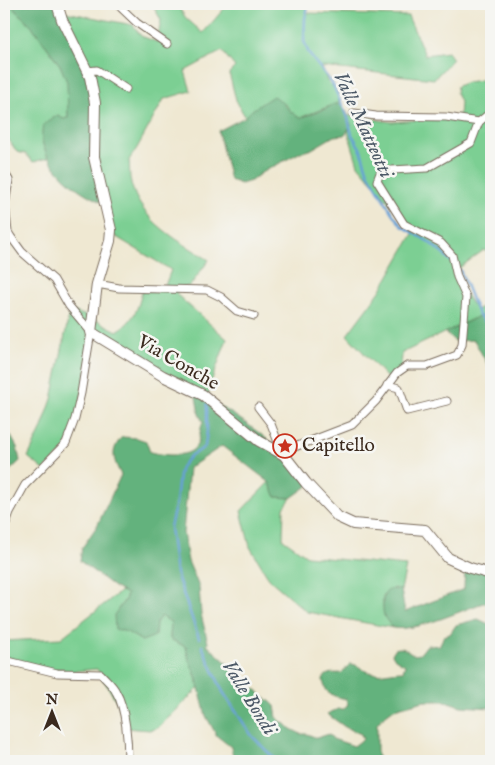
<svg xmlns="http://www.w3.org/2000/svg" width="495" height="765" font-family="'IM FELL English',serif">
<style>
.green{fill:#7bcf93;stroke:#5b7c58}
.forest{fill:#64b27d;stroke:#506e4e}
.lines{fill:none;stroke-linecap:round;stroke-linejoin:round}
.stream{stroke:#66a0d5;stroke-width:2.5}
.street-casing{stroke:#7a6c5d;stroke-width:9}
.secondary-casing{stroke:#7a6c5d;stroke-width:12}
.street{stroke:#fff;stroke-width:7}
.secondary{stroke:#fff;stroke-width:10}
.labels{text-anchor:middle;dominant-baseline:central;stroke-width:5;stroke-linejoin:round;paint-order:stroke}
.street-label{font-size:19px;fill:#3b2a1e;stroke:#f6f6f2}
.poi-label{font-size:19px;fill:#3b2a1e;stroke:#f6f6f2;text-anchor:start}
.water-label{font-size:20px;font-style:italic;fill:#4c5967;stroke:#f6f6f2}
</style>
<rect width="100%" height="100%" fill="#f6f6f2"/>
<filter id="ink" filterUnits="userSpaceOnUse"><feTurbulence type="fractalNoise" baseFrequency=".02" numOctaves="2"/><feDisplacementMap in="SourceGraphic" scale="10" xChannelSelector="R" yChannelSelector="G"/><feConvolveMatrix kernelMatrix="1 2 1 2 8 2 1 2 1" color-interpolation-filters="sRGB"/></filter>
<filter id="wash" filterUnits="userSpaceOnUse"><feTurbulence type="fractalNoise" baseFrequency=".0096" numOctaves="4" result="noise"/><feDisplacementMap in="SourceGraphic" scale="20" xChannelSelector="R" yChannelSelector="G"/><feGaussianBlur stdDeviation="1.12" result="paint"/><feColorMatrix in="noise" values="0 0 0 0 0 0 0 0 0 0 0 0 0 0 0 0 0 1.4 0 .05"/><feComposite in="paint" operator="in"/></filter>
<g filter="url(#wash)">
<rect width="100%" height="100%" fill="#efe8d2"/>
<!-- green -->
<g class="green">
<polygon points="4,4 9,4 31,25 60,65 68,82 68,118 63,119 58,115 43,125 42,142 48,158 33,162 26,154 17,152 4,133"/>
<path d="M152,4H176L186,18L203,33L228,4H307L308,13L408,16L425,55L448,52L453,59L434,79L322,67L327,81L338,92L339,104C333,104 307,115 300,118L293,114L285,104L252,110L245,117L236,100L229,73L235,67L222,51L185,71L191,91L164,99L137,148L129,160C130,168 129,176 131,183C141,222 178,240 209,260L190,286L179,288L176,294L227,339L210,385L208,398L94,331L77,419L66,448L44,470L28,457L41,430L52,399L70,310L92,318L117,331C133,322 138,309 142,292L164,288L171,270L113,235L60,11L133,25L141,36L157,42L161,20Z"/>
<polygon points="491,74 491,255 484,250 455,271 464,292 476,310 491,302 491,323 489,320 479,316 402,353 401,369 389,380 347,335 380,291 414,232 358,165 348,132 351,125 347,115 392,122 459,117 460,102 456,93 457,86 467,82 487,79"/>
<path d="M269,482L276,497L291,498L284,508L283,539L307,556L406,566L401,590L394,588L383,596C383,612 383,615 393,628L307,612L270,580L250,547L241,511Z"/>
<path d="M121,591L127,594L125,600L118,609L127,632L142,641L161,616L171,622L170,639L186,647C189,661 196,674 199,688L158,728L150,730L124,728L125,716L97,669L54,673L4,656V641L61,638Z"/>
</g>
<!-- forest -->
<g class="forest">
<path d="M9,4H58L95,99V131L104,203C79,193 51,172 43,144C41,138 42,131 43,125L58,115L63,119L68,118L67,82L60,65L31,25Z"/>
<path d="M273,96C284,102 289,112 300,118L325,109L334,104H339L346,110L351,125L345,135L334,136L312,149L299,153L261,173L251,181L241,184L230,180L218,131L245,117L252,110Z"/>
<polygon points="479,316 485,316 491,323 491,371 474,340 455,341 445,333"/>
<path d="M195,392C223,406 259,431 282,452C292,461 301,474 309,485L291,498L276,497L269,482L222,446L189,468L183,533L188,561L199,587L201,614L208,643L207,645L226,662L231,670L241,677L249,686L258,691L261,696L271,702L275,706L277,718L291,729L301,734H307L317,738L329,734L333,739L354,746L363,739L361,734L345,727L327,714L338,709H344L348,705L346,699C333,696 325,695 323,679C328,671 333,674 342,673L350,664C359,664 362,671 371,673C381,675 391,671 403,671L405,665L395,659L392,654L395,649C404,646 407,651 415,655L420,654L427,645L439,646L444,636L450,634L456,625L478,619L491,625V708L461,706L445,701H424L394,709L382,718L377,724V755L381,761H234L231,747L217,736L206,716L196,676L189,660L186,647L170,639L171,622L161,616L156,623L155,636L142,641L127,632L115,629L114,615L125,600L127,594L114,587L80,561L82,548L97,526L121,475C113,459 110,451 122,437L137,438L146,441L150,452C163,455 193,460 198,442C200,435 200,429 203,422L199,414Z"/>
<polygon points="4,427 7,429 17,447 20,461 6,474 4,478"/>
<path d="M465,565L491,572V603H483C460,611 415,632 393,628C390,625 387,621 385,618C383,614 383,610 383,605C383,592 387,587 401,590L405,612L464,589Z"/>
</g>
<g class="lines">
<!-- stream -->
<g class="stream">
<polyline points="309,4 305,18 304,41 309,54 332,83 348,118 352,135 360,148 368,173 392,213 402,226 429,242 451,261"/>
<polyline points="460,270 478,314 491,330"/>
<polyline points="199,638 176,573 170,527 176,503 179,475 181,467 191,455 199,451 205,446 207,431 207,404"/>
<polyline points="202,646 223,692 252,736 277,761"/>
</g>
</g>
</g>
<g filter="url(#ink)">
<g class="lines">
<!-- street casing -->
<g class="street-casing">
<g id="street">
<polyline points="117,4 137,23 167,44"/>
<polyline points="87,71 97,70 126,89"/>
<polyline points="354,113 376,116 446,117 479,122"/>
<polyline points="4,172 9,180 5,205 8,232 11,237 22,252 54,280 69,306 91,332 81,393 75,419 66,443 25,485 10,512 4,529"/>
<polyline points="97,284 119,288 207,290 221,297 237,311 254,316"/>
<polyline points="387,385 399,388 407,411 447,401"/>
<polyline points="258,407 271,424 283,455"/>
<polyline points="284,455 287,450 352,425 376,401 397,373 407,366 427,366 457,355 462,345 466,297 457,277 452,255 441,243 404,224 377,181 380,173 392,170 427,168 471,143 479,122 491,112"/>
<path d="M4,660L57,673L101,674C106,680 113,685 116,692C126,708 128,743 128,761"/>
</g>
</g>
<!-- secondary casing -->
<g class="secondary-casing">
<polyline id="secondary" points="57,4 62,20 90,77 95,103 94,157 111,230 110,241 97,284 91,332 163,376 203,395 259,441 284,455 306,483 338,517 353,524 425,530 448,558 470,568 491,574"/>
</g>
<!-- street -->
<use href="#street" class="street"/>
<!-- secondary -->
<use href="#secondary" class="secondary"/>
</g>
</g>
<!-- icons -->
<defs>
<g id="sight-ring" transform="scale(1.25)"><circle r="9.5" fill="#f6f6f2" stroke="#c8321e" stroke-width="1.5"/><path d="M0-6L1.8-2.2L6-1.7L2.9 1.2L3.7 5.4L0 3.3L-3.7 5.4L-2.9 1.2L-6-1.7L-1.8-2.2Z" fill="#c8321e"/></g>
</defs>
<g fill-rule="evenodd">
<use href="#sight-ring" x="285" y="446"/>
</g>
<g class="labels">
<!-- street labels -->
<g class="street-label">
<text transform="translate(178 363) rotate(30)">Via Conche</text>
</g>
<!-- poi labels -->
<g class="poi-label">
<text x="302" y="446">Capitello</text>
</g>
<!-- water labels -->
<g class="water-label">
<text transform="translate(363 125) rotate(65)">Valle Matteotti</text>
<text transform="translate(249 698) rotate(58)">Valle Bondi</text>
</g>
</g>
<!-- margin -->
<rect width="495" height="765" fill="none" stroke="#f6f6f2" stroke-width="20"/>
<!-- north arrow -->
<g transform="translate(52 712)" stroke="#f6f6f2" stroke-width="4" paint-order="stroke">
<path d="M0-4L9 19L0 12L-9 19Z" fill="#3b2a1e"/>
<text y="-8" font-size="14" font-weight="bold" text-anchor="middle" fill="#3b2a1e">N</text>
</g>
</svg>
